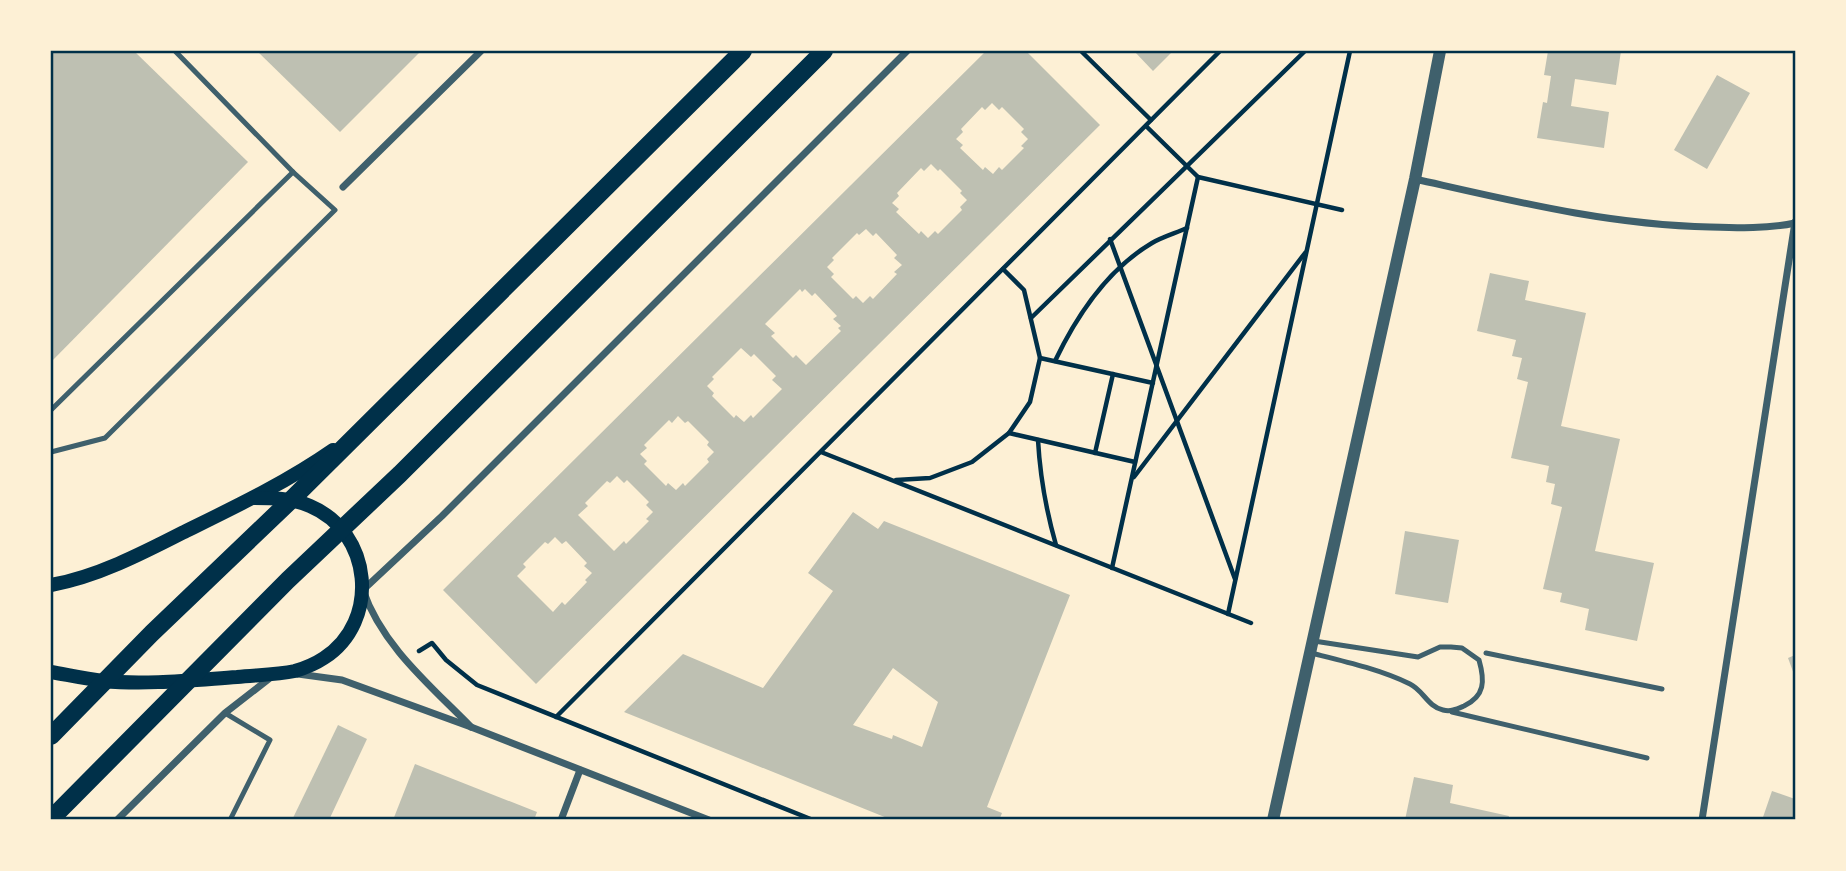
<svg xmlns="http://www.w3.org/2000/svg" width="1846" height="871" font-family="Bitter,serif">
<style>
.building{fill:#bec0b2;fill-rule:evenodd}
.lines{fill:none;stroke-linecap:round;stroke-linejoin:round}
.path{stroke:#003049;stroke-width:4.5}
.service{stroke:#3f606c;stroke-width:5}
.minor{stroke:#3f606c;stroke-width:7}
.tertiary{stroke:#3f606c;stroke-width:12}
.secondary{stroke:#003049;stroke-width:14}
.primary{stroke:#003049;stroke-width:18}
.neatline{fill:none;stroke:#003049;stroke-width:2.5}
</style>
<rect width="100%" height="100%" fill="#fdf0d5"/>
<!-- building -->
<g class="building">
<polygon points="51,51 134,51 248,162 51,362"/>
<polygon points="257,51 421,51 340,132"/>
<path d="M986,51H1026L1100,125L536,684L443,590ZM992,103L999,110L1002,107L1024,129L1021,132L1028,139L1021,146L1024,148L1002,170L999,167L993,174L985,167L983,170L960,148L963,145L956,139L963,132L961,129L982,107L985,110ZM931,164L938,171L940,169L962,191L960,193L967,200L960,207L962,210L938,234L935,231L928,238L921,231L919,234L896,212L899,209L892,203L899,196L897,193L921,168L924,171ZM866,229L873,236L876,233L897,255L894,258L902,265L894,272L897,274L873,299L870,296L863,303L856,296L853,299L831,277L834,274L827,267L834,260L832,258L857,233L859,235ZM800,289L802,292L805,289L812,296L815,293L837,316L833,319L841,326L838,328L841,331L806,365L796,355L793,358L771,336L775,333L765,324ZM741,348L751,357L754,354L776,376L772,380L782,389L753,418L751,415L744,422L736,415L734,418L712,396L714,393L707,386L714,379L712,377ZM678,416L685,423L688,421L709,442L707,445L714,452L707,459L709,462L685,486L683,483L676,490L668,483L666,486L644,464L647,461L640,454L647,448L644,445L669,420L672,423ZM617,476L624,483L627,480L649,502L646,505L653,512L646,519L649,521L626,544L624,541L614,551L578,515L588,506L585,503L607,481L610,483ZM555,537L562,544L566,541L587,563L584,566L592,573L585,580L587,582L565,605L562,602L553,612L517,576L526,567L523,564L545,542L548,544Z"/>
<polygon points="1134,51 1173,51 1153,71"/>
<polygon points="1548,51 1621,51 1616,85 1575,79 1571,106 1609,112 1604,148 1537,138 1543,102 1547,103 1551,76 1544,75"/>
<polygon points="1717,75 1750,93 1707,169 1674,150"/>
<polygon points="1490,273 1529,281 1525,300 1586,313 1561,426 1620,439 1595,551 1654,563 1637,641 1585,630 1589,609 1560,602 1562,593 1543,589 1562,507 1551,504 1555,484 1546,482 1549,466 1511,458 1528,382 1517,379 1522,358 1512,356 1516,340 1477,331"/>
<path d="M853,512L878,529L884,521L1070,595L987,807L1002,813L1000,818L1005,820H892L624,712L683,654L763,688L833,591L808,573ZM893,668L938,702L922,747L893,735L892,739L853,725Z"/>
<polygon points="1405,531 1459,540 1448,603 1395,594"/>
<polygon points="1795,655 1795,677 1788,658"/>
<polygon points="338,725 367,739 329,820 292,820"/>
<polygon points="415,764 537,812 534,820 393,820"/>
<polygon points="1414,777 1453,785 1450,803 1509,816 1508,820 1405,820"/>
<polygon points="1772,791 1795,799 1795,820 1762,820"/>
</g>
<g class="lines">
<!-- path -->
<g class="path">
<polyline points="1081,51 1151,120"/>
<polyline points="1146,126 1198,177 1342,210"/>
<polyline points="1110,239 1235,579"/>
<polyline points="1031,318 1305,51"/>
<polyline points="1040,358 1153,383"/>
<path d="M1055,361C1076,317 1108,269 1152,243C1162,237 1176,233 1187,228"/>
<polyline points="1009,433 1135,462"/>
<path d="M1038,440C1040,476 1046,510 1056,545"/>
<polyline points="821,452 1251,623"/>
<polyline points="1095,453 1113,374"/>
<polyline points="1134,477 1305,253"/>
<polyline points="896,480 930,478 972,462 1009,433 1030,402 1040,358 1024,290 1003,269"/>
<polyline points="1112,568 1198,177"/>
<polyline points="1228,614 1350,51"/>
<polyline points="419,651 432,643 446,660 477,685 813,820"/>
<polyline points="556,717 1220,51"/>
</g>
<!-- service -->
<g class="service">
<polyline points="51,410 293,172"/>
<polyline points="51,452 105,438 335,210 293,172 175,51"/>
<path d="M1311,653C1343,661 1379,669 1410,684C1423,690 1428,707 1443,710C1451,712 1457,709 1464,706C1485,696 1485,681 1479,660L1462,648L1451,647H1440L1418,657L1314,641"/>
<polyline points="1486,653 1662,689"/>
<polyline points="1452,712 1647,758"/>
<polyline points="225,713 270,740 230,820"/>
</g>
<!-- minor -->
<g class="minor">
<path d="M1415,179C1513,201 1609,225 1710,227C1739,228 1767,229 1795,223"/>
<polyline points="343,187 481,51"/>
<polyline points="298,674 342,680 471,727 709,820"/>
<path d="M471,727C431,686 382,646 363,590L442,516L907,51"/>
<polyline points="117,820 225,713 270,678"/>
<polyline points="561,820 580,770"/>
<polyline points="1702,820 1795,222"/>
</g>
<!-- tertiary -->
<polyline class="tertiary" points="1273,820 1415,179 1440,51"/>
<!-- secondary -->
<g class="secondary">
<path d="M51,585C97,577 145,552 186,531C237,506 287,482 333,450"/>
<path d="M51,672C68,675 86,679 103,681C147,685 193,680 237,677C256,675 276,675 295,671C305,668 315,664 324,658C381,621 372,532 310,506C292,498 272,498 253,498"/>
</g>
<!-- primary -->
<g class="primary">
<polyline points="51,736 152,633 291,500 743,51"/>
<polyline points="51,819 288,580 400,474 824,51"/>
</g>
</g>
<!-- border -->
<rect width="1846" height="871" fill="none" stroke="#fdf0d5" stroke-width="105"/>
<rect x="52" y="52" width="1742" height="766" class="neatline"/>
</svg>
